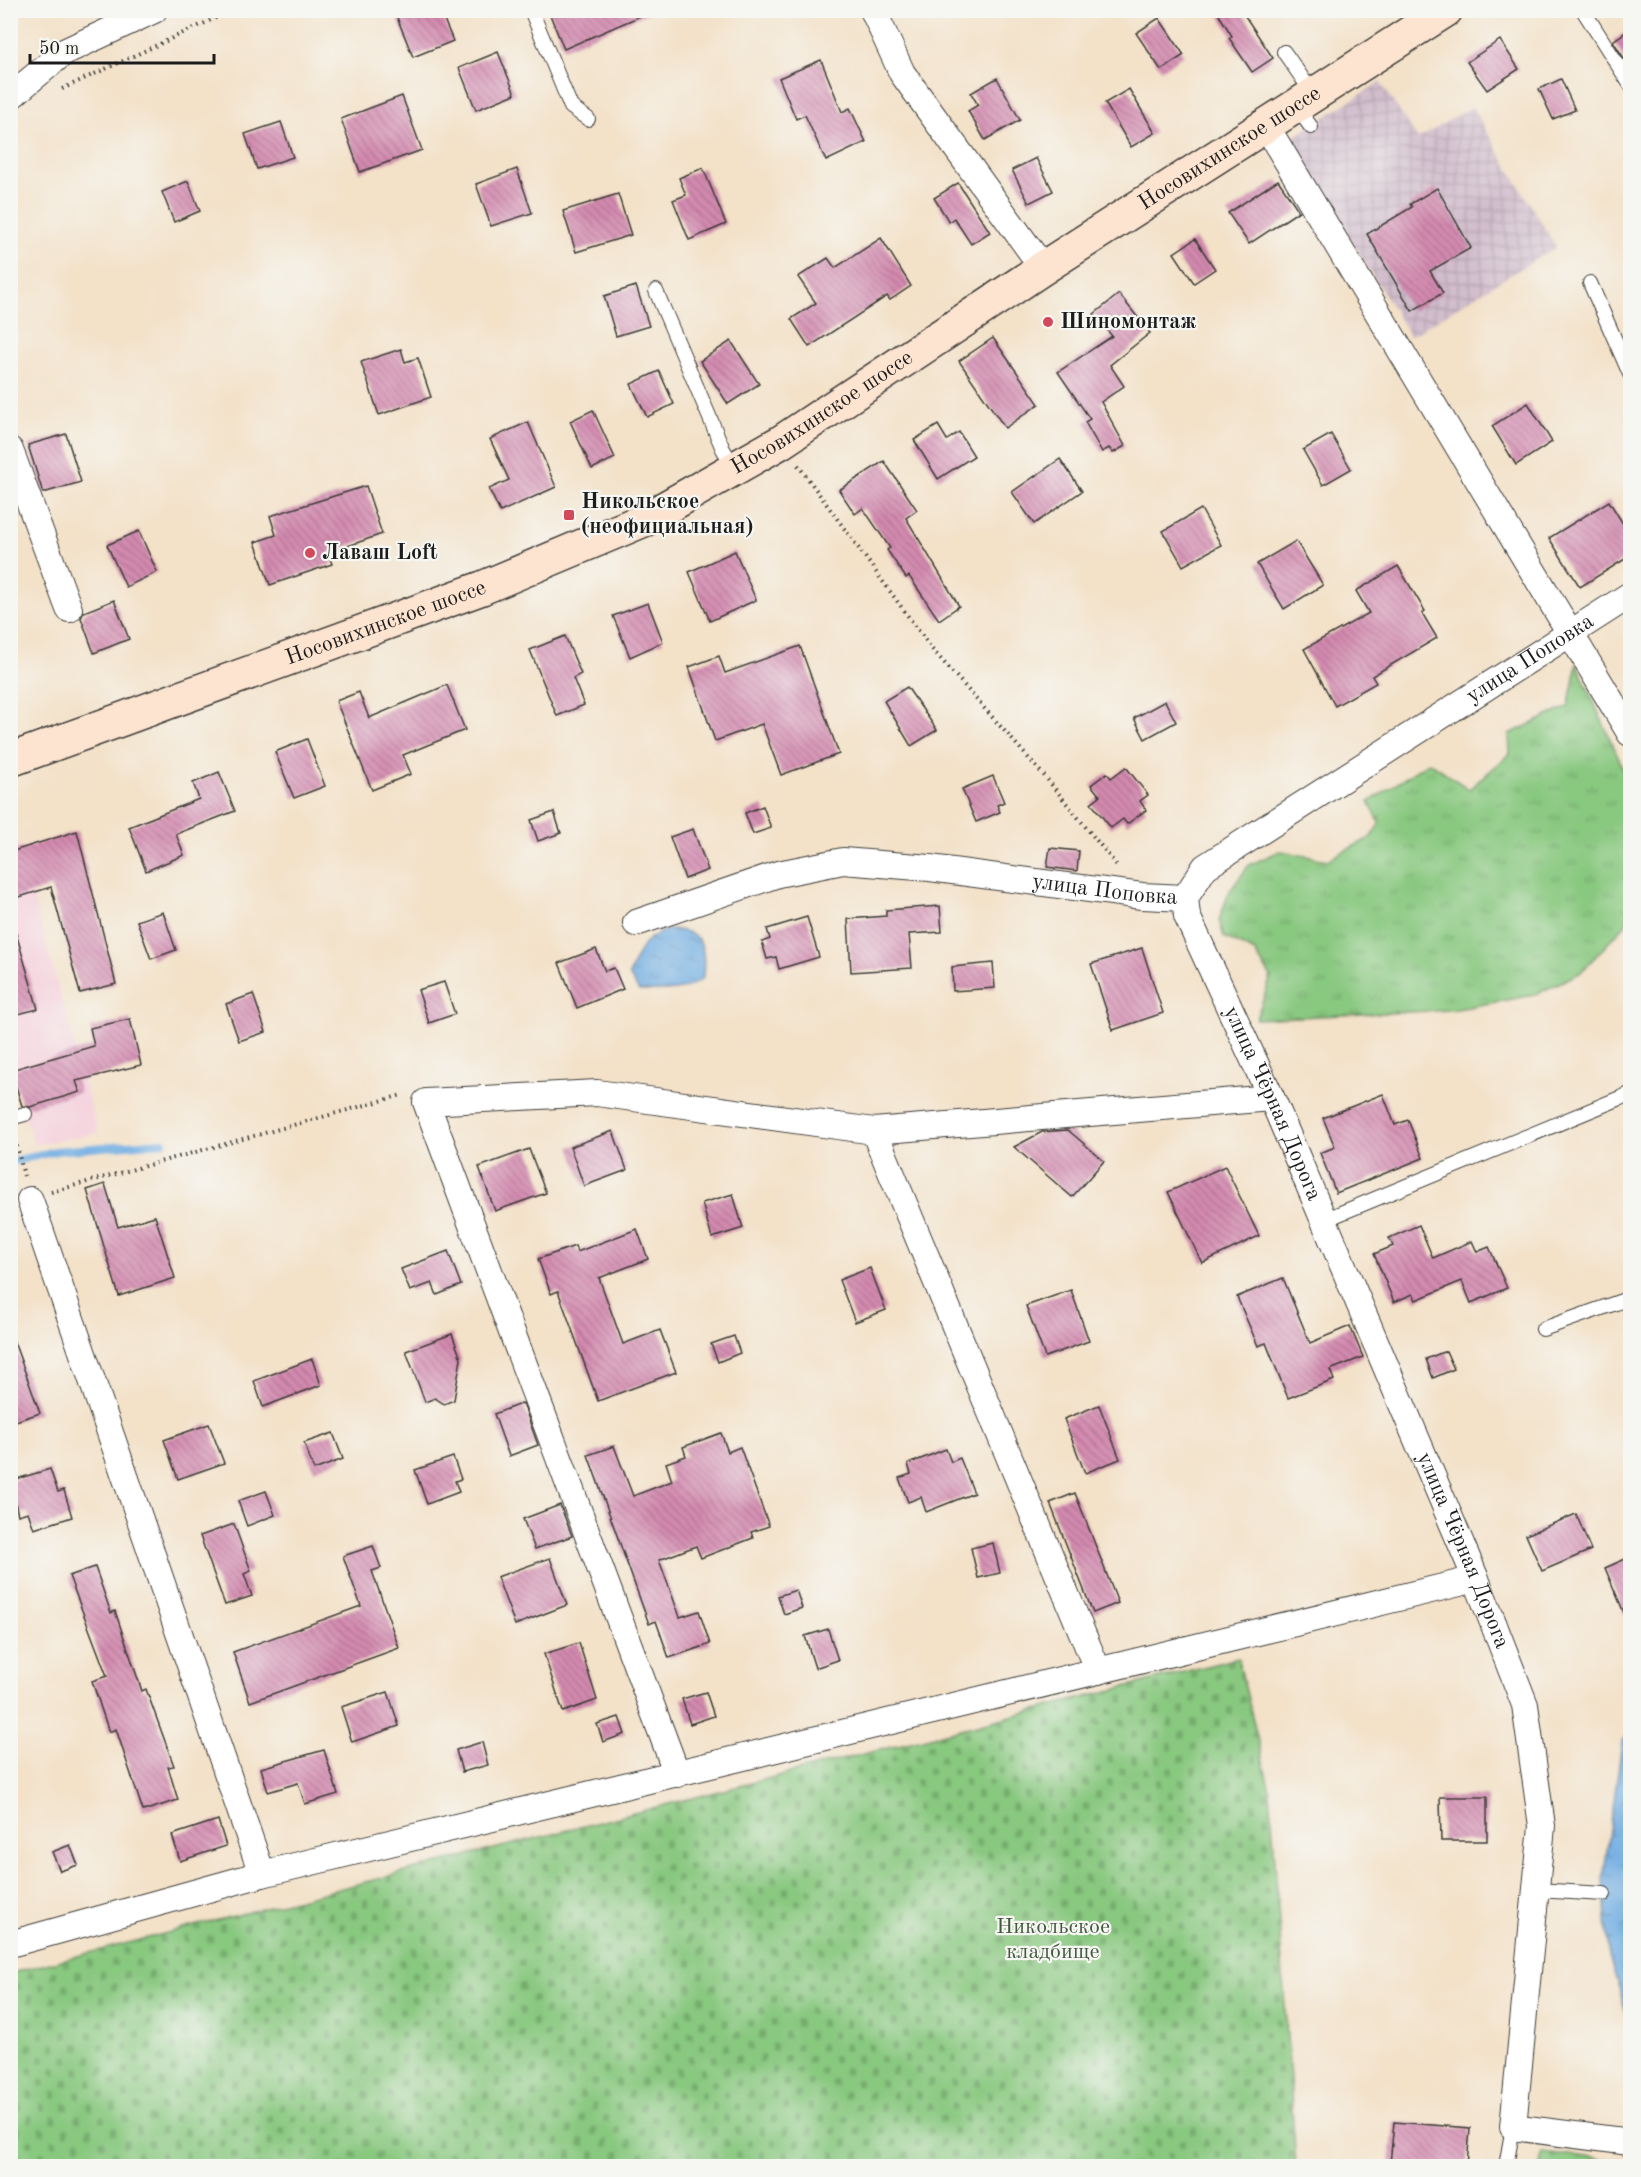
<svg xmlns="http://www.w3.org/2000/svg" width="1641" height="2177" font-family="'Old Standard TT',serif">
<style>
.built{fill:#f5cfdb}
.industrial{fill:url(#industrial-grid)}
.grass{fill:url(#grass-tufts);stroke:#52724e;stroke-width:1.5}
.cemetery{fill:url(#cemetery-stones);stroke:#52724e;stroke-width:1.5}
.water{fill:url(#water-ripples);stroke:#45647e;stroke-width:1.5}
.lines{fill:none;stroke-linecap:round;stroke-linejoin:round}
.stream{stroke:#6eace1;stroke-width:8}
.building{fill:url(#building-back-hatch)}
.service-casing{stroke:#3c3a36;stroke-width:16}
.minor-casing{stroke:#3c3a36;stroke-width:28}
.secondary-casing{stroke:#3c3a36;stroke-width:36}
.path{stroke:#3c3a36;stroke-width:4;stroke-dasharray:1.5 4.5;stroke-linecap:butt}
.service{stroke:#fff;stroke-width:14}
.minor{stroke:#fff;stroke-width:26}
.secondary{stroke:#fde4d0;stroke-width:33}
.poi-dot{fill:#d1495b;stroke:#f6f6f2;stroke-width:2}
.labels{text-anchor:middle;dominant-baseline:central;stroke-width:4.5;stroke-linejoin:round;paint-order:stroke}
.street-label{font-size:22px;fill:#1c1c1c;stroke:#f6f6f2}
.poi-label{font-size:22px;font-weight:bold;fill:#1c1c1c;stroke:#f6f6f2;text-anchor:start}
.park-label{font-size:22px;fill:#42583f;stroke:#f6f6f2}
</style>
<defs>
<pattern id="industrial-grid" width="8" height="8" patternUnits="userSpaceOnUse" patternTransform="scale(1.5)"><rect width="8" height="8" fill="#d1bdcc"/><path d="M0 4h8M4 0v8" fill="none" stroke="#b3a2af"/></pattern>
<pattern id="grass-tufts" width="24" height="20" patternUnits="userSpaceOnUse" patternTransform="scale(1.5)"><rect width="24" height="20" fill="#88c87f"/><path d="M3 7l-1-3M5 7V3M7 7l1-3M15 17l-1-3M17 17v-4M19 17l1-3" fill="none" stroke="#75ab6d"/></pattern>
<pattern id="cemetery-stones" width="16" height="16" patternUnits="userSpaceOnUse" patternTransform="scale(1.5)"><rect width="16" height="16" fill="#88c87f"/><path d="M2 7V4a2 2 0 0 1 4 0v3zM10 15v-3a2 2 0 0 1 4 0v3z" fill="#75ab6d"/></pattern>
<pattern id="water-ripples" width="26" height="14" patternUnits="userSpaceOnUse" patternTransform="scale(1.5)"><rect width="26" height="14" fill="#6eace1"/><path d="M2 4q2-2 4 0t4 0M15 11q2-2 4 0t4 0" fill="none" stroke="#5a8bb6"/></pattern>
<pattern id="building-back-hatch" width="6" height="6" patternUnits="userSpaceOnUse" patternTransform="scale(1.5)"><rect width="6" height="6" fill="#d48ab0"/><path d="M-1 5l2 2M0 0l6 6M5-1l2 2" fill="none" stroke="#ab708e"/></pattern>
</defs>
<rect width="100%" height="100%" fill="#f6f6f2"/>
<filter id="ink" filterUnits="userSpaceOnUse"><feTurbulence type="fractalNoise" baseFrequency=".0167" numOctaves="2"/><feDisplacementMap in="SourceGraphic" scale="12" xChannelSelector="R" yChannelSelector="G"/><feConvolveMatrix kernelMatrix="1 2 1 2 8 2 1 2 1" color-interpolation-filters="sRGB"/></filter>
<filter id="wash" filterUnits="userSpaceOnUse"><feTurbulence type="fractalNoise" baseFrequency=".008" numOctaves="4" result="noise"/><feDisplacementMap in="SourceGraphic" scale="24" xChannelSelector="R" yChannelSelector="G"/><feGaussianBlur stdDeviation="1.35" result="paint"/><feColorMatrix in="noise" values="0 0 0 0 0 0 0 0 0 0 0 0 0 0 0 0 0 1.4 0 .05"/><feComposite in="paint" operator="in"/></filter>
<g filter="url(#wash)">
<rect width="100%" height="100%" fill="#f3e1c8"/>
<!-- built -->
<polygon class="built" points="10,813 98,1133 34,1145 11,1069"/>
<!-- industrial -->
<polygon class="industrial" points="1380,82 1418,139 1472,107 1556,247 1410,336 1289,140"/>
<!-- grass -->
<polygon class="grass" points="1577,664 1630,784 1630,909 1626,924 1580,973 1534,995 1452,1010 1256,1019 1271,977 1255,952 1224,937 1219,920 1229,892 1249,865 1280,851 1327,860 1370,838 1380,824 1369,802 1429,762 1469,789 1510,754 1509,734 1568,707"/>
<!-- cemetery -->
<g class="cemetery">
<polygon points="1238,1658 1270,1790 1296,2166 11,2166 11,1973"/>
<polygon points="1542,2152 1630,2162 1630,2166 1540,2166"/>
</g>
<!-- water -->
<g class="water">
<path d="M672,929C705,932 705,949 703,978C684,994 662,991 639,991L629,975C638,951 645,934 672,929Z"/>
<polygon points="1630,1730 1630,2025 1609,1956 1603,1879 1622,1743"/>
</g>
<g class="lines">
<!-- stream -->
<polyline class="stream" points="10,1162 56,1151 163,1142"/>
</g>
<g id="blocks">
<!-- building -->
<g class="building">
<polygon points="394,10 440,10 453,41 413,57"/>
<polygon points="548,10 652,10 652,11 564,49"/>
<polygon points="1216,10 1241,10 1273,58 1252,72 1229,38 1232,36"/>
<polygon points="1159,18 1184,55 1161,70 1136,33"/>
<polygon points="1630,29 1630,68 1613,41"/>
<polygon points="1500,40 1519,69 1487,90 1467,62"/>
<polygon points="498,52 515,94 476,110 459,68"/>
<polygon points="821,60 842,112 850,108 866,142 826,161 805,115 796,119 779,78"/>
<polygon points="997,78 1020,120 985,140 968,111 978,105 971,93"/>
<polygon points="1561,79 1575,110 1553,119 1539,89"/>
<polygon points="1129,89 1155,133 1131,147 1105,103"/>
<polygon points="402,96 422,150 360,172 341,119"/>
<polygon points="281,122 293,157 257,169 245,134"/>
<polygon points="1036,158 1053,191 1029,203 1012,170"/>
<polygon points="703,168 726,224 689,240 673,200 686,195 679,178"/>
<polygon points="517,169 532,213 491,226 476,184"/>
<polygon points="1278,180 1299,211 1249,244 1228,213"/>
<polygon points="188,181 200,211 174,222 162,192"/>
<polygon points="958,183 990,232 971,244 954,218 949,222 934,198"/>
<polygon points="1437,188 1471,248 1430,271 1443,293 1412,311 1367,234 1412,207 1410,204"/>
<polygon points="618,194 631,235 576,252 563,211"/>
<polygon points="881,238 911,286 890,300 887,296 809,347 791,319 816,303 798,277 828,258 835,268"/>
<polygon points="1195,239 1215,269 1194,283 1174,253"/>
<polygon points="636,286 649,326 616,336 604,296"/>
<polygon points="1119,294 1150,333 1110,365 1124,386 1101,402 1125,446 1113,453 1109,448 1102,452 1085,422 1090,419 1058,372 1112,336 1094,314"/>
<polygon points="993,338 1039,404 1005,428 959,361"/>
<polygon points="731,341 759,384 728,404 700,361"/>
<polygon points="401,349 405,362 418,358 431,397 379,415 361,362"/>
<polygon points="659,371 674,404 647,417 631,384"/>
<polygon points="1528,403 1552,442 1516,465 1492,426"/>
<polygon points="593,410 615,458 592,469 570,421"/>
<polygon points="528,422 556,487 500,512 489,489 509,480 490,439"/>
<polygon points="938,425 947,440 959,432 974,456 938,479 914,440"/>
<polygon points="66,434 81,482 43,493 28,445"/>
<polygon points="1331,434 1351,469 1323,485 1303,450"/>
<polygon points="1060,459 1082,491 1034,524 1012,492"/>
<polygon points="884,461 917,510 906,518 959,606 939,620 909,576 906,578 887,550 890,548 863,508 855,514 839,490"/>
<polygon points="366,486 382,534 328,553 332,564 270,585 255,542 276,535 270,516"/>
<polygon points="1609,501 1630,535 1630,556 1580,587 1549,538"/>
<polygon points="1201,509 1221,545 1183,566 1163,531"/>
<polygon points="139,531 157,572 126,587 107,545"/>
<polygon points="1296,541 1323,585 1284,609 1257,564"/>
<polygon points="735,551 756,600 710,621 689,572"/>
<polygon points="1398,566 1425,611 1422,613 1437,638 1372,676 1376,683 1335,706 1304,649 1369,613 1356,591"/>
<polygon points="114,600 129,639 94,653 81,618 84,612"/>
<polygon points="648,603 663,642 630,657 613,616"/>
<polygon points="565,636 581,674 573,678 584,705 557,716 530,650"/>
<polygon points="800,646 839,754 781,775 762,724 715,741 689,667 719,656 725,673"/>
<polygon points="447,685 465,730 403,755 411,774 372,790 336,701 359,692 369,718"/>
<polygon points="907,687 937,730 911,746 884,701"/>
<polygon points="1165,701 1176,722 1145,739 1134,718"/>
<polygon points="307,739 325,786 294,798 275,752"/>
<polygon points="1126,767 1148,795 1140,801 1146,810 1127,824 1123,819 1111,828 1091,803 1100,796 1091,785 1107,773 1111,778"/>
<polygon points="219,772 235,811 176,834 184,855 146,871 129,827 199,799 193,783"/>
<polygon points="993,776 1004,802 997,805 1000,812 976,822 962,789"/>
<polygon points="763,806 771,828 753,834 745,813"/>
<polygon points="554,812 561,833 538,841 531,820"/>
<polygon points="693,829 708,870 685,879 670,837"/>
<polygon points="77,831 116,984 80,993 51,887 10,900 10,852"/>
<polygon points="1050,848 1079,851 1077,871 1047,867"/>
<polygon points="940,906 942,932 909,934 912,968 851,972 848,919 886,916 886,910"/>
<polygon points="163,912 176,950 151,959 137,921"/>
<polygon points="807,917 819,957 779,969 776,957 767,959 762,942 770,939 767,929"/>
<polygon points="16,933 38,1009 10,1016 10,934"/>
<polygon points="1142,948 1163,1013 1113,1030 1091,964"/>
<polygon points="596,949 605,971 614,968 623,989 577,1008 559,963"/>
<polygon points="993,963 995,988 953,991 952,967"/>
<polygon points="444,982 455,1014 429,1023 418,990"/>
<polygon points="253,994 266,1032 239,1041 226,1004"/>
<polygon points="130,1019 141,1065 76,1081 80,1092 30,1107 22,1106 11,1070 94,1046 90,1028"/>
<polygon points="1383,1094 1395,1125 1408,1120 1423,1158 1336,1193 1320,1153 1335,1147 1323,1118"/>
<polygon points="1068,1130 1104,1161 1072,1197 1014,1147 1042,1132"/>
<polygon points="613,1131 627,1170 584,1186 570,1147"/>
<polygon points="529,1149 546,1193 495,1211 479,1167"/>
<polygon points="1225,1166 1259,1236 1202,1263 1168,1192"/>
<polygon points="105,1184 118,1227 155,1216 175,1278 119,1296 87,1190"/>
<polygon points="733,1194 743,1228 712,1238 702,1203"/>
<polygon points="1419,1225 1433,1258 1472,1241 1477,1252 1489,1247 1507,1288 1471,1303 1462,1281 1416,1300 1413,1294 1394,1302 1374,1254 1393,1246 1389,1238"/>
<polygon points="637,1229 648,1259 599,1278 623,1344 660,1330 676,1372 598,1401 558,1291 551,1294 538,1259 575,1246 577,1252"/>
<polygon points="448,1251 461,1285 437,1295 432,1283 410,1291 401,1269"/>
<polygon points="870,1268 886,1310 855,1322 839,1280"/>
<polygon points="1283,1278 1310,1343 1350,1326 1363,1357 1330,1370 1334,1380 1288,1398 1266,1343 1258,1346 1237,1297"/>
<polygon points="1071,1290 1089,1341 1045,1357 1026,1306"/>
<polygon points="452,1334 461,1359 454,1400 444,1404 435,1398 425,1402 406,1351"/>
<polygon points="734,1336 740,1353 718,1362 711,1344"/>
<polygon points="13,1339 40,1413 10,1423 10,1340"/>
<polygon points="1446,1351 1454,1369 1433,1378 1426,1359"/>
<polygon points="312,1359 321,1385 263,1407 254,1381"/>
<polygon points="523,1403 538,1445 509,1456 494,1414"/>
<polygon points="1099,1405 1120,1459 1085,1473 1064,1419"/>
<polygon points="209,1424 224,1463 178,1479 164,1440"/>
<polygon points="333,1433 343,1459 314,1470 304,1443"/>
<polygon points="721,1433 728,1452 740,1447 769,1526 751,1532 753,1538 701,1558 696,1546 659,1560 680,1617 699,1611 710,1644 669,1658 656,1621 649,1624 588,1455 614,1446 633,1496 672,1481 666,1463 686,1456 683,1447"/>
<polygon points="946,1449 951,1462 960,1458 974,1493 926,1512 921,1497 908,1502 899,1478 911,1474 908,1464"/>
<polygon points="453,1457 461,1479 455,1481 459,1492 427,1504 415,1470"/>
<polygon points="50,1469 58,1492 64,1490 72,1517 34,1529 28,1512 18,1515 10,1481"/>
<polygon points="266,1491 275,1515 247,1526 238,1501"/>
<polygon points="1075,1493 1118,1603 1093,1613 1050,1503"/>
<polygon points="560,1505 572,1536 535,1549 523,1519"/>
<polygon points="1576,1514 1591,1550 1542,1571 1526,1535"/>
<polygon points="234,1524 251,1571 244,1574 252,1596 225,1605 200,1536"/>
<polygon points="993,1543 1000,1573 978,1578 971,1548"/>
<polygon points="373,1546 381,1568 372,1571 399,1648 250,1702 233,1652 361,1606 343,1556"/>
<polygon points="1630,1557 1630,1627 1605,1568"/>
<polygon points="550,1558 567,1605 515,1625 497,1577"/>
<polygon points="95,1567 111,1613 115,1611 142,1691 146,1689 174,1766 168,1767 178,1800 143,1811 116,1729 109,1732 92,1681 107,1676 69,1576"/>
<polygon points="796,1590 802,1608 784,1614 778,1596"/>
<polygon points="828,1629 838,1660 815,1668 805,1636"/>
<polygon points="579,1643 597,1700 563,1712 544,1654"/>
<polygon points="388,1692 399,1726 352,1742 341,1707"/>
<polygon points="706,1692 714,1716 690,1724 682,1699"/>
<polygon points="619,1717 625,1734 603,1742 597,1724"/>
<polygon points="482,1742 488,1765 462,1772 456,1750"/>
<polygon points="324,1750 338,1794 305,1804 298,1783 268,1792 261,1768"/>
<polygon points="1440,1797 1487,1797 1487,1841 1441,1841"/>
<polygon points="218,1820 226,1846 180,1861 172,1835"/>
<polygon points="70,1845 78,1865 60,1871 52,1852"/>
<polygon points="1394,2122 1470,2128 1467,2166 1390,2164"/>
</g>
</g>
</g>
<g filter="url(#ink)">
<use href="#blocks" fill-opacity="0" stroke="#3c3a36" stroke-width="1.5"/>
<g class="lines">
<!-- service casing -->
<g class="service-casing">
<g id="service">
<polyline points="531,10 571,107 588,119"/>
<polyline points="1583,10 1630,84"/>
<polyline points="1284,52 1314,95"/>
<polyline points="1296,106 1311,127"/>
<polyline points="1590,283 1630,374"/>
<polyline points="656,291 723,449 735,469"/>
<polyline points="10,1118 25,1114"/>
<polyline points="1324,1220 1630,1094"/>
<polyline points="1543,1329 1630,1298"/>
<polyline points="1536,1890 1604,1894"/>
<polyline points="1506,2166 1513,2127"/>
</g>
</g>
<!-- minor casing -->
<g class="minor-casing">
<g id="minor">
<polyline points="873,10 902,73 1043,268"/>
<polyline points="10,97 64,52 154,10"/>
<polyline points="1266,126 1630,733"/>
<polyline points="10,450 69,609"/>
<path id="s1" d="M1185,898L1187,916L1277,1110L1476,1579L1525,1705L1542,1826L1513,2127L1630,2142"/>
<path id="s2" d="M1185,898L1205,867L1630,595"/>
<path id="s3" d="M636,923L778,874L843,861L930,868L1142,896L1185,898"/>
<polyline points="874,1131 1098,1671"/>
<polyline points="30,1200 262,1874"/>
<polyline points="677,1774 426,1102 597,1093 874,1131 1271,1098"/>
<polyline points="10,1944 262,1874 1476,1579"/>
</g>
</g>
<!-- secondary casing -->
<g class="secondary-casing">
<g id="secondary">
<path id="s4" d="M10,760L482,588L644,520L781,442L1043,268L1446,10"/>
</g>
</g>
<!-- path -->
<g class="path">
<polyline points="62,89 233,10"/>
<polyline points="798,465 932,649 1047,779 1118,867"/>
<polyline points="14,1134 24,1176"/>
<polyline points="51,1192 402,1095"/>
</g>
<!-- service -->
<use href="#service" class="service"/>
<!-- minor -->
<use href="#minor" class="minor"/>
<!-- secondary -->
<use href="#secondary" class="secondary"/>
</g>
</g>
<!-- markers -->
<g class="poi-dot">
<circle cx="1048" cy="322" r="6"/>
<rect x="563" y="509" width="12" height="12" rx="3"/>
<circle cx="310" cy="553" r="6"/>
</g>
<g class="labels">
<!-- street labels -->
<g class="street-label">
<text stroke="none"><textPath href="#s4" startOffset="1372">Носовихинское шоссе</textPath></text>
<text stroke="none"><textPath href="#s4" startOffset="886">Носовихинское шоссе</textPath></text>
<text stroke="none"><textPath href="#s4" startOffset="400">Носовихинское шоссе</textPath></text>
<text stroke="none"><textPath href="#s2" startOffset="423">улица Поповка</textPath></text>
<text stroke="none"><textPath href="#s3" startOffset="480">улица Поповка</textPath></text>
<text stroke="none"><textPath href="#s1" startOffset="224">улица Чёрная Дорога</textPath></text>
<text stroke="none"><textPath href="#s1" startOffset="710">улица Чёрная Дорога</textPath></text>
</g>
<!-- poi labels -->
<g class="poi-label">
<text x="1060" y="322">Шиномонтаж</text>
<text x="581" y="502">Никольское<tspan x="581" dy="25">(неофициальная)</tspan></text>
<text x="322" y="553">Лаваш Loft</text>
</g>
<!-- park labels -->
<g class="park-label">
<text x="1053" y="1927">Никольское<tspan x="1053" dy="25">кладбище</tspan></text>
</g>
</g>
<!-- margin -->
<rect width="1641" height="2177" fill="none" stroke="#f6f6f2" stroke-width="36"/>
<!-- scale -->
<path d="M30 54v9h184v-9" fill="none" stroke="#1c1c1c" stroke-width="3"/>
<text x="39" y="54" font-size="18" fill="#1c1c1c" stroke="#f6f6f2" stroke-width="4.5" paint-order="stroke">50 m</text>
</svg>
